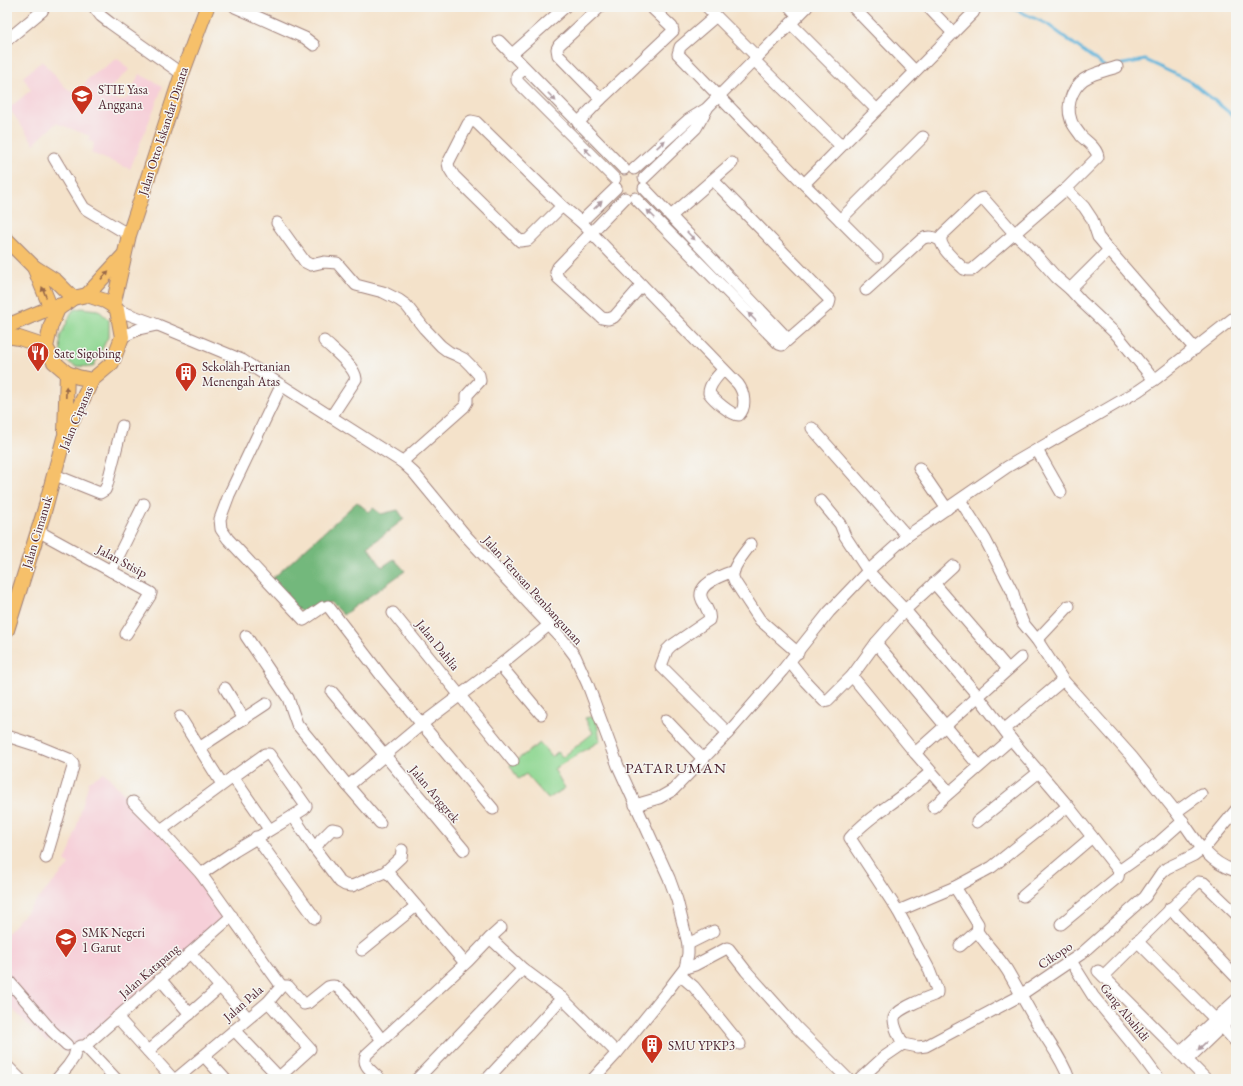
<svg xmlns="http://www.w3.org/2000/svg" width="1243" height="1086" font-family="'EB Garamond',serif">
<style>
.built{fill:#f6cfd8}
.green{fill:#8fd792;stroke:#6c7b5e}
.forest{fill:#73b87c;stroke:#5e6c54}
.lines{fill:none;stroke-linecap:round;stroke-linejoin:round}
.stream{stroke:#5eb3da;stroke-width:3}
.minor-casing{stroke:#9f807a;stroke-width:13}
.major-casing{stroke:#9f807a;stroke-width:16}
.minor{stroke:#fff;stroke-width:11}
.major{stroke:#f6c06b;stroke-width:14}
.oneway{fill:#ae9aa0}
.oneway2{fill:#976748}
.labels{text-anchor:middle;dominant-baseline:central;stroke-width:3;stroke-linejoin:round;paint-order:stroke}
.poi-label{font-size:13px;fill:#4a1f2b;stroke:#f6f6f2;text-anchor:start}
.street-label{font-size:13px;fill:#4a1f2b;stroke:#f6f6f2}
.quarter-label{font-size:15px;letter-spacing:1px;fill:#4a1f2b;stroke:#f6f6f2}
</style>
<rect width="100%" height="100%" fill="#f6f6f2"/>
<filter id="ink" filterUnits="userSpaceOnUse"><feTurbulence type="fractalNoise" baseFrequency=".025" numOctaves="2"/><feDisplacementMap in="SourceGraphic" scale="8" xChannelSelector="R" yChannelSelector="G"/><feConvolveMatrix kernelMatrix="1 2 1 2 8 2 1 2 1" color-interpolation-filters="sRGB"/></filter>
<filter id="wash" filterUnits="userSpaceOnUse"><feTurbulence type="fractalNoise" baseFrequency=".012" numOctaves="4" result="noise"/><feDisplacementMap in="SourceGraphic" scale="16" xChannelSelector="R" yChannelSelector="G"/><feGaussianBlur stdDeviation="0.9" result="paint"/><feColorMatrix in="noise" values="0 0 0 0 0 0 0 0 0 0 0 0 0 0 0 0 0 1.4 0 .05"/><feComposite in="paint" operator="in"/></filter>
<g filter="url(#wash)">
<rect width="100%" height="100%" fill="#f4e2ca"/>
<!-- built -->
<g class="built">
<polygon points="118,58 129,70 111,87 108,97 121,101 129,97 139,74 163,86 130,169 91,153 94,143 88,140 90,136 56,123 34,144 9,108 31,90 23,77 42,61 69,91 82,88 89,78"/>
<polygon points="104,772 179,854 226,915 68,1054 58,1046 51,1039 46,1042 7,1004 7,933 69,865 65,861 70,850 89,782"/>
</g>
<!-- green -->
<g class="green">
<polygon points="81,308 98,310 109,320 109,335 93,367 75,366 61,358 60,337 73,310"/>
<polygon points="596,716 600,741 554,769 565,788 548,799 526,774 518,779 510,765 540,743 552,757 557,752 563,757 593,733 585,718"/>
</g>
<!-- forest -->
<polygon class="forest" points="357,502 369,512 373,508 381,514 398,510 404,519 368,547 382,567 394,559 405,571 343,615 330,602 305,616 270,581"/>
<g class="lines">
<!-- stream -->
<g class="stream">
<polyline points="1010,7 1047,24 1105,67"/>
<polyline points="1118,65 1145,60 1190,81 1236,118"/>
</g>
</g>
</g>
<g filter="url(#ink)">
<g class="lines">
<!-- minor casing -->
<g class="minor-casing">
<g id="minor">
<polyline points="94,7 101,16 110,23 182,74"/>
<polyline points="235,7 305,38 314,45"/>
<polyline points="600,7 559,45 557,49 558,55 601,99"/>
<polyline points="707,7 757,57"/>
<polyline points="790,7 798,16"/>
<polyline points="853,7 915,71"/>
<polyline points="928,7 953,33"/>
<polyline points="716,16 680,47 678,54 804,184 877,257"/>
<polyline points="791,24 877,110"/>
<polyline points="7,40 42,11 44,7"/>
<polyline points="499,41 624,169"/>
<polyline points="511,55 565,7"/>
<polyline points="754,60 841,146"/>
<polyline points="524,69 517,75 517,81 615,179"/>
<polyline points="578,123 601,99 673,31 672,27 651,7"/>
<polyline points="54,158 84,208 129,235"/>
<polyline points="634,169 688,120 706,109"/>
<polyline points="644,178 696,128 708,107 807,7"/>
<polyline points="804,184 973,13 975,9 974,7"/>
<polyline points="644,188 788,339"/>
<path d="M1066,189L1098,157C1097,148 1087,142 1081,136C1078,131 1072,125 1071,120C1065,103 1074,83 1090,76C1098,72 1108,70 1117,67"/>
<polyline points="625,198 558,267 556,272 558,278 602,318 608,319 614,317 642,285"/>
<polyline points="635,198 779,344 782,345 829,304 830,300 713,180"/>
<path d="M562,206L528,240L520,241L454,176L449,168L448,163L468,124L471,121L476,122L562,206L581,222L738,384C744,392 747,407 739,415C731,415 714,400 709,393C709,384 718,376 723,370"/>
<polyline points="671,216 732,163"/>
<polyline points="840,220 923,137"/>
<polyline points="581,222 616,188"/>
<polyline points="277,223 305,262 311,265 324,262 337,263 356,285 383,292 399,300 406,305 424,328 441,346 449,352 456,355 464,359 470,365 479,375 480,381 467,395 467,402 464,407 402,462"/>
<path d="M1109,250L1070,289L1056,277L1031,249L1014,233L983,198L980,199L942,235C936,246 956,261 964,269L967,270H972L1066,189L1084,207L1092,219L1098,237L1109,250L1195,349"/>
<polyline points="1070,289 1081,301 1117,335 1154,380"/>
<path d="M866,290L922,239C928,235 934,237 940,240"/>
<polyline points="117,310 158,325 242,360 402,462 414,473 466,536 563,640 575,656 588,685 618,766 669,878 677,900 688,944 688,954 685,968 665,994 617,1053 593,1079"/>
<polyline points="122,337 139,329 157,325"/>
<path d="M324,341C333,350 355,366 356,379L331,417"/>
<polyline points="281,386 229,495 220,519 221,529 228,539 304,620 323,607"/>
<polyline points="812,428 907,536"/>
<polyline points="1037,450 1061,492"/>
<polyline points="919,468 947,509"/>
<polyline points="55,475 100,493 105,490 107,485 122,426"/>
<polyline points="960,500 985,539 1013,593 1017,608 1023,623 1037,640 1063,680"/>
<polyline points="821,501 840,524 845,536 868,571 905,610 978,696 1011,739 1068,806 1119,871 1118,877 1061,924"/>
<polyline points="38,531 151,593 150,596 126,634"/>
<path d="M751,544C746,551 732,567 733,576C733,578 734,580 735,582L760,620L798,653"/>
<polyline points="111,571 144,504"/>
<polyline points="934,583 1008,669"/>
<polyline points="328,606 384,679 493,809"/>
<polyline points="393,613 513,761"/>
<polyline points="246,636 288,698 297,724 348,786 422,724 500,665 549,625"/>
<polyline points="1037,640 1069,606"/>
<polyline points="876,643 979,766"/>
<polyline points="790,662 805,681 824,701 828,700 852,676 876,643 905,610 953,566"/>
<polyline points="500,665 541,714"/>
<polyline points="852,676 915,753 949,792"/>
<polyline points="225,688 244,719"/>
<polyline points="332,692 464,850"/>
<polyline points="180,717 222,784"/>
<polyline points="666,720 703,759"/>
<polyline points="1005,729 1063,680 1132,757 1176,812 1201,794"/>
<path d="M728,733L661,666L667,650L671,646L709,620C711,615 707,610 705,605C703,602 700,598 701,593C703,582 725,574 734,571"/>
<polyline points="7,736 35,745 69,759 73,763 73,767 46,858"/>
<polyline points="199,748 266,704"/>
<polyline points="915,753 1021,658"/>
<polyline points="233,777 265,754 269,754 306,806 304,809 293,816"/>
<polyline points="348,786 380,823"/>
<polyline points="133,802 161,830 201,874"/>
<polyline points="635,805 659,798 673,790 728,733 782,671 829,612 868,571 907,536 1007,467 1138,391 1157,378 1236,316"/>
<polyline points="933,807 1011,739"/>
<path d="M1176,812C1193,835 1205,861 1233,870"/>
<polyline points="977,822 1039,772"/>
<polyline points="161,830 233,777 269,829"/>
<polyline points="256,837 315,918"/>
<polyline points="315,849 321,840 332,829 338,830"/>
<polyline points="1119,871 1157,844 1183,821"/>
<polyline points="385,872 389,874 465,963"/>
<polyline points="1023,896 1092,837"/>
<polyline points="1170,908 1236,977"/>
<polyline points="898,911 955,887"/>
<path d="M977,931C986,945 998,956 1007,970C1019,990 1029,1011 1042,1031C1052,1047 1063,1061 1069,1079"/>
<polyline points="490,938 501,928"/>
<polyline points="1137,941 1215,1019 1236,1042"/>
<polyline points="688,944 714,931"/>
<polyline points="960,946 977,931 978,924 955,887 992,867 1068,806"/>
<polyline points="362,950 416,906"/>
<polyline points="190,953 248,1018"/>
<polyline points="1071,961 1093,996 1142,1056 1159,1079"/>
<polyline points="685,968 695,965 727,948 729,949 746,971 797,1028 848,1079"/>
<polyline points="1098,971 1206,1079"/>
<polyline points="680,975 694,987 740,1044"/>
<polyline points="1103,976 1198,882 1204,883 1236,914"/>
<polyline points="7,979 52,1031 67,1045"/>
<polyline points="160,979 190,1014"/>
<path d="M281,986H288L304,1004L308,1003L328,987C331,986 334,985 337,987C346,991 374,1030 382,1040"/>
<polyline points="268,1002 310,1049 277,1079"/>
<polyline points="117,1017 173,1079"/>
<polyline points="234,1030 279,1077"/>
<path d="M903,1044C900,1038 893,1026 894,1018C896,1009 926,998 934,995L937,993V990L928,967L898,911L850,838C865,820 886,808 904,794C914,787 922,779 931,772"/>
<polyline points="85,1046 116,1079"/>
<polyline points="148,1051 220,987"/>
<polyline points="1180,1052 1236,1000"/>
<polyline points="204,1056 225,1079"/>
<polyline points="1187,1060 1236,1013"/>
<polyline points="7,1066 20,1079"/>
<polyline points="57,1079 68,1066 74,1057 76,1049 81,1046 85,1046 232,916"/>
<polyline points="176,1079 268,1002 280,988 280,984 201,874 235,851 293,816 315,849 340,882 345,885 352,886 385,872 401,857 402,850"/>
<path d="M380,1079C373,1072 360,1065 367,1054L468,961L490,938L523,969L562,998L617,1053"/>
<polyline points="417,1079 523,969"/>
<polyline points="487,1079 562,998"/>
<polyline points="860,1079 884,1057 903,1044 918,1047 926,1046 1016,998 1081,954 1145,897 1162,872 1167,868 1194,855 1208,844 1236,810"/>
</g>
</g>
<!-- major casing -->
<g class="major-casing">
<g id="major">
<polyline points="7,240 34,267 56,281 73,298"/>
<polyline points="34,267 54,316"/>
<polyline points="87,295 123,256"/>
<polyline points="113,306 129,235 182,74 207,7"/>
<polyline points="7,326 50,308 65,304"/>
<polyline points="7,336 19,338 46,347"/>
<polyline points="65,432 67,373"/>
<polyline points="7,630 44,512 64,438 92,380 112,363 122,337 117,310 115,307 105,301 87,295 73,298 58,309 51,325 46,347 54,362 67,373 78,377 92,380"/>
</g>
</g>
<!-- minor -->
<use href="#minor" class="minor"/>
<!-- major -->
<use href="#major" class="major"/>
</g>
<!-- one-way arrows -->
<defs><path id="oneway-solid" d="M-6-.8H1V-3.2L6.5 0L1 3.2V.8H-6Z"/></defs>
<g class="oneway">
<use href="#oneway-solid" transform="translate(552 97) rotate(46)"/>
<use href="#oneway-solid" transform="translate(661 144) rotate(-43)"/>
<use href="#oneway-solid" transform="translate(588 152) rotate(-135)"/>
<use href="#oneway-solid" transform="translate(598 205) rotate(-44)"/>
<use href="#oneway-solid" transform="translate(651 214) rotate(-135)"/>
<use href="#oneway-solid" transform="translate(691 236) rotate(46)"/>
<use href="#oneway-solid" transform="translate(752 317) rotate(-134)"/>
<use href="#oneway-solid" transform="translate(1202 1046) rotate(136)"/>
</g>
<g class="oneway2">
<use href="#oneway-solid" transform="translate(105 275) rotate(-47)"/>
<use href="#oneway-solid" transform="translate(44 292) rotate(-112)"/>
<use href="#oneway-solid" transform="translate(66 392) rotate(-88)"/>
</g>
</g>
<!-- icons -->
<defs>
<g id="university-pin" transform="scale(1.15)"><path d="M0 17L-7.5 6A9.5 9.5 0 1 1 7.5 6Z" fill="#c8321e" stroke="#f6f6f2"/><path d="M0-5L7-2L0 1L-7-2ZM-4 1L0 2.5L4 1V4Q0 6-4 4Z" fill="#fff"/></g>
<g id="restaurant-pin" transform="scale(1.15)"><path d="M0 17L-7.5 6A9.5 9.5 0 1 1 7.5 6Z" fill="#c8321e" stroke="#f6f6f2"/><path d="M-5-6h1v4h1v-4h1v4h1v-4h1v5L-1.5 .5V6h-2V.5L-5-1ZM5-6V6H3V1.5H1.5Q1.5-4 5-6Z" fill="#fff"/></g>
<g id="building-pin" transform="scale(1.15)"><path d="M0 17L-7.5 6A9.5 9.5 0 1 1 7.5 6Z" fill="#c8321e" stroke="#f6f6f2"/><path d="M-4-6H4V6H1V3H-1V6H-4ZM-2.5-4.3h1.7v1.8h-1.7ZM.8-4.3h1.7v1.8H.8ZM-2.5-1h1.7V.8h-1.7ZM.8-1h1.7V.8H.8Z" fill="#fff"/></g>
<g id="school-pin" transform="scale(1.15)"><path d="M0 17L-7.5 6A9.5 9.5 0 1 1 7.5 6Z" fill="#c8321e" stroke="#f6f6f2"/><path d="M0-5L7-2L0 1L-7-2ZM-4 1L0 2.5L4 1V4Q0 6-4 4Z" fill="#fff"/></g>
</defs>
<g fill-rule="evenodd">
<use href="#university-pin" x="82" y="96"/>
<use href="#restaurant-pin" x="38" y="353"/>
<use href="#building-pin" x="186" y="373"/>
<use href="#school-pin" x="66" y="939"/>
<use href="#building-pin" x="652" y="1045"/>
</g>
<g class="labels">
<!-- poi labels -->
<g class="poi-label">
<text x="98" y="89">STIE Yasa<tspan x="98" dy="15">Anggana</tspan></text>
<text x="54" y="353">Sate Sigobing</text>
<text x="202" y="366">Sekolah Pertanian<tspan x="202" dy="15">Menengah Atas</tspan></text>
<text x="82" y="932">SMK Negeri<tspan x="82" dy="15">1 Garut</tspan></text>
<text x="668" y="1045">SMU YPKP3</text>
</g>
<!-- street labels -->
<g class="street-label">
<text transform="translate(163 131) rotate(-72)">Jalan Otto Iskandar Dinata</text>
<text transform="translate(76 418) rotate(-67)">Jalan Cipanas</text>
<text transform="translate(37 532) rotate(-73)">Jalan Cimanuk</text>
<text transform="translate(122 561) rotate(28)">Jalan Stisip</text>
<text transform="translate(533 590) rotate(48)">Jalan Terusan Pembangunan</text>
<text transform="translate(438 645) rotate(51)">Jalan Dahlia</text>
<text transform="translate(435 794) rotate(50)">Jalan Anggrek</text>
<text transform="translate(1055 955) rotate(-34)">Cikopo</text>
<text transform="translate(149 971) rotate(-41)">Jalan Katapang</text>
<text transform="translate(243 1003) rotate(-41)">Jalan Pala</text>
<text transform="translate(1125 1012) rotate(51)">Gang Abahldi</text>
</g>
<!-- quarter labels -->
<g class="quarter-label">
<text x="676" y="767">PATARUMAN</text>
</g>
</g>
<!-- margin -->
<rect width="1243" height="1086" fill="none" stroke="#f6f6f2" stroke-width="24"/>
</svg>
